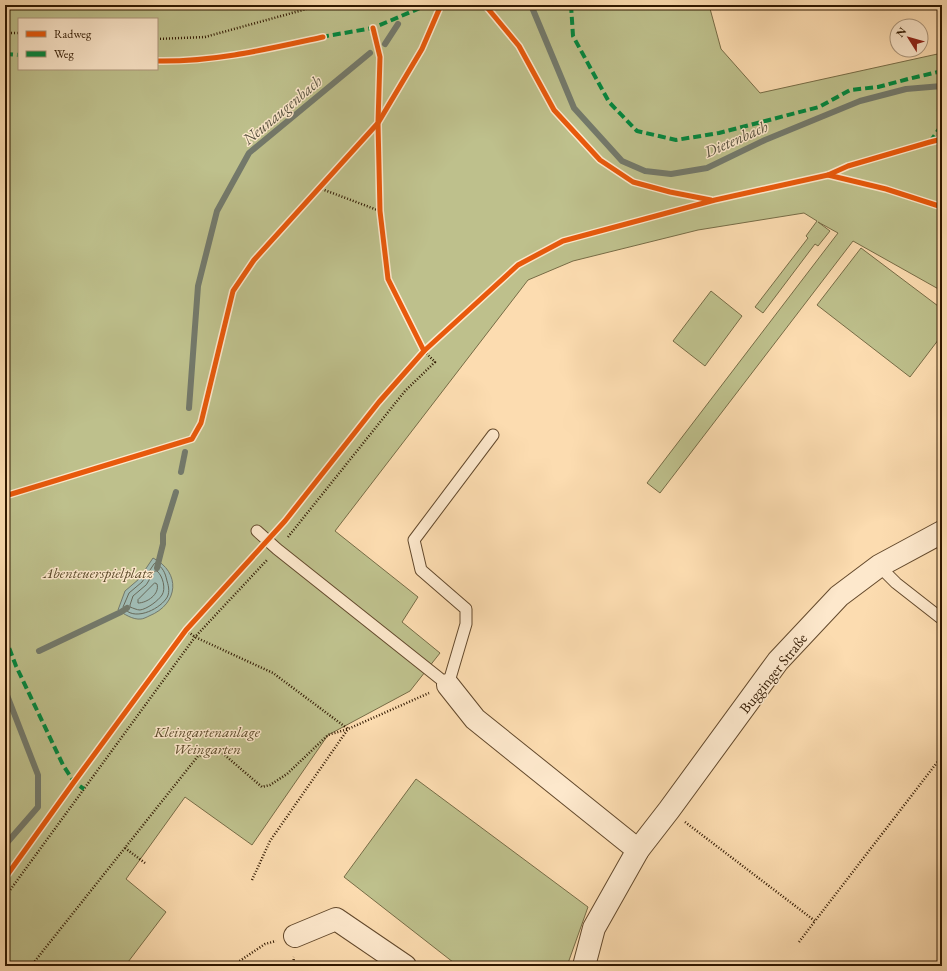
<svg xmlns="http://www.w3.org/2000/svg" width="947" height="971" font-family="'EB Garamond',serif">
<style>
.green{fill:#bec08c;stroke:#776c46;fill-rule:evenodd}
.water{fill:#a0bab2;stroke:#73796b}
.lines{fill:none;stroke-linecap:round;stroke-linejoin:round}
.shore{stroke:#686959;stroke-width:1}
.stream{stroke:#73796b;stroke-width:6}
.service-casing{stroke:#63492c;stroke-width:13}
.minor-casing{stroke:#63492c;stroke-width:24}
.path{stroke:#301800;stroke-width:2.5;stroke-dasharray:1 2;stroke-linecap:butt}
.service{stroke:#fde8cc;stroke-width:11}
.minor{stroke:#fde8cc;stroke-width:22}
.quiet{stroke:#00873e;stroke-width:4;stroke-dasharray:8 4;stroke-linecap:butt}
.cycleway-casing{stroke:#fde8cc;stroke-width:8}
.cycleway{stroke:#e8590c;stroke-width:5}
.labels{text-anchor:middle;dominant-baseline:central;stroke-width:3;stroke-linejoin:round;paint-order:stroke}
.park-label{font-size:15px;font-style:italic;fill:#5b4a2a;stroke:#fde8cc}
.street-label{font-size:15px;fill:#301800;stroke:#fde8cc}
.water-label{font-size:16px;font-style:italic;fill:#57513e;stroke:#fde8cc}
</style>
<rect width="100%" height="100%" fill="#fcdcb0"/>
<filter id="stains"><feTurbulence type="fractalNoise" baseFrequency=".005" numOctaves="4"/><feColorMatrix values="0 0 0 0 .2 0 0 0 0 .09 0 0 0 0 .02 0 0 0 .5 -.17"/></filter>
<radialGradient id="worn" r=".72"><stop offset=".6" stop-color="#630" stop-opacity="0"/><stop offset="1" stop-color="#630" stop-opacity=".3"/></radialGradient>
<!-- green -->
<g class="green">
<path d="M5,5H709L721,49L760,93L942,53V291L853,241L660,493L647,483L838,233L818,222L830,231L818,246L815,244L763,313L755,307L808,238L806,236L817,221L804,213L698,230L573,261L528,280L335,531L418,597L402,622L440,653L410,691L328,735L252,845L185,797L126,879L166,912L125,966H5ZM19,19H157V69H19Z"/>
<polygon points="861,248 942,309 942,335 910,377 817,305"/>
<polygon points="711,291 742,316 705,366 673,341"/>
<polygon points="416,779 588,907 567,966 458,966 344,877"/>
</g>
<!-- water -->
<path class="water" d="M153,558C181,572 179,604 149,616C147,617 143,619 141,619C133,620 124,614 118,610L125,591L139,579Z"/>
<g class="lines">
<!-- shore -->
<g class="shore">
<path d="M156,563C163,568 165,572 167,581C169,587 170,594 166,599C158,610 133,622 123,607L129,593L142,582L154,564Z"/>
<path d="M155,571H157C163,576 166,589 162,595C158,601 147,609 140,610C137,610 133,608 130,607V605L133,596L146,585Z"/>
<path d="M155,583L157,584C160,594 147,603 138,603V600Z"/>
</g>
<!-- stream -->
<g class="stream">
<polyline points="531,5 574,108 622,161 645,171 671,174 707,168 765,140 860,101 906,89 942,86"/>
<polyline points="385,44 398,24"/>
<polyline points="189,408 198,286 217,211 249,153 370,53"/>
<polyline points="181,472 185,452"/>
<polyline points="157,568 163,544 163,534 176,492"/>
<polyline points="39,651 121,612 127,608"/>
<polyline points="5,669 6,667"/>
<polyline points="5,690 38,775 38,807 5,845"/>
</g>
<!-- service casing -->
<g class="service-casing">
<g id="service">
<polyline points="257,531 277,549 448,685 466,624 466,609 421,570 414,540 493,435"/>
<polyline points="879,566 896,583 942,619"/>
</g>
</g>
<!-- minor casing -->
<g class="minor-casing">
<g id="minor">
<polyline points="448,685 475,719 638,850"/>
<polyline points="295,936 336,919 405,966"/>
<polyline points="584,966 594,928 638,850 669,810 778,661 839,596 879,566 942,532"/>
</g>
</g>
<!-- path -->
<g class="path">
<polyline points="5,33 19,33"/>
<polyline points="157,39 205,37 321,5"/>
<polyline points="319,188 380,211"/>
<polyline points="288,537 405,391 435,362 424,351"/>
<polyline points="186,630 195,637 273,673 348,729"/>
<polyline points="685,822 815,921 942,756"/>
<polyline points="125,848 145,863"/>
<polyline points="252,880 270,841 348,729"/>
<polyline points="5,897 195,637 267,560"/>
<polyline points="799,942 815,921"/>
<polyline points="31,966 198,756 220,751 262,787 270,785 287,774 328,735 348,729 429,693"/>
<polyline points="232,966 265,944 276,941"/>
<polyline points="293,966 294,957"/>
</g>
<!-- service -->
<use href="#service" class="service"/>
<!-- minor -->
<use href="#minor" class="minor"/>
<!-- quiet -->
<g class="quiet">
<polyline points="571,5 573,36 609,102 637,131 676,140 719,133 819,107 850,90 878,87 908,79 942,71"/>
<polyline points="321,37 373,28 427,5"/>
<polyline points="5,54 19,55"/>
<polyline points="930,142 939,129 942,128"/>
<polyline points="5,637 16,666 63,765 74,782 84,789"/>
</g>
<!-- cycleway casing -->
<g class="cycleway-casing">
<g id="cycleway">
<polyline points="485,5 519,46 554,110 600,160 633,182 670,192 711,200"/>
<path d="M157,61C214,62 268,49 323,37"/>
<polyline points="828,175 886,189 942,207"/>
<polyline points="424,351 388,279 380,211 378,123 422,49 441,5"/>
<polyline points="5,496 192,439 201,423 233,291 254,260 378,123 380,57 373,28"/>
<polyline points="5,878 74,782 186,630 285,521 379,402 424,351 518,265 563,241 715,200 828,175 848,166 930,142 942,139"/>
</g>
</g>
<!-- cycleway -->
<use href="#cycleway" class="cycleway"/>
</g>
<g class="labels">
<!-- park labels -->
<g class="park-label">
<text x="98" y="572">Abenteuerspielplatz</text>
<text x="207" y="731">Kleingartenanlage<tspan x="207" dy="17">Weingarten</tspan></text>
</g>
<!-- street labels -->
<g class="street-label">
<text transform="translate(773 673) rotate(-51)">Bugginger Straße</text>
</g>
<!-- water labels -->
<g class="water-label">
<text transform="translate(282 110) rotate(-40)">Neunaugenbach</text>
<text transform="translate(736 139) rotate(-24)">Dietenbach</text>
</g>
</g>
<!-- margin -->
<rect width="947" height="971" fill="none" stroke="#fcdcb0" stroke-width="20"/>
<rect x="6" y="6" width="935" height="959" fill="none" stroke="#301800" stroke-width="2"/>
<rect x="10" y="10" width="927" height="951" fill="none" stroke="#301800"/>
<!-- legend -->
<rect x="18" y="18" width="140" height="52" fill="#fde8cc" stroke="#ab957a"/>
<rect x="26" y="31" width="20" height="6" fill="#e8590c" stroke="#ab957a"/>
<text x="54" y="38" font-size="12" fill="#301800">Radweg</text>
<rect x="26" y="51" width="20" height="6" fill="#00873e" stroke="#ab957a"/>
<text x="54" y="58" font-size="12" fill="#301800">Weg</text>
<!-- north arrow -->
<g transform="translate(909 38) rotate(307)"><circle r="19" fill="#fde8cc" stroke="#ab957a"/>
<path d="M0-3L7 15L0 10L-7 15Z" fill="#8f2418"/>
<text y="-6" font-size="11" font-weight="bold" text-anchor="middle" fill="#301800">N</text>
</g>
<rect width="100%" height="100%" filter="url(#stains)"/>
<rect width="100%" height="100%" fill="url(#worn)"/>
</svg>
